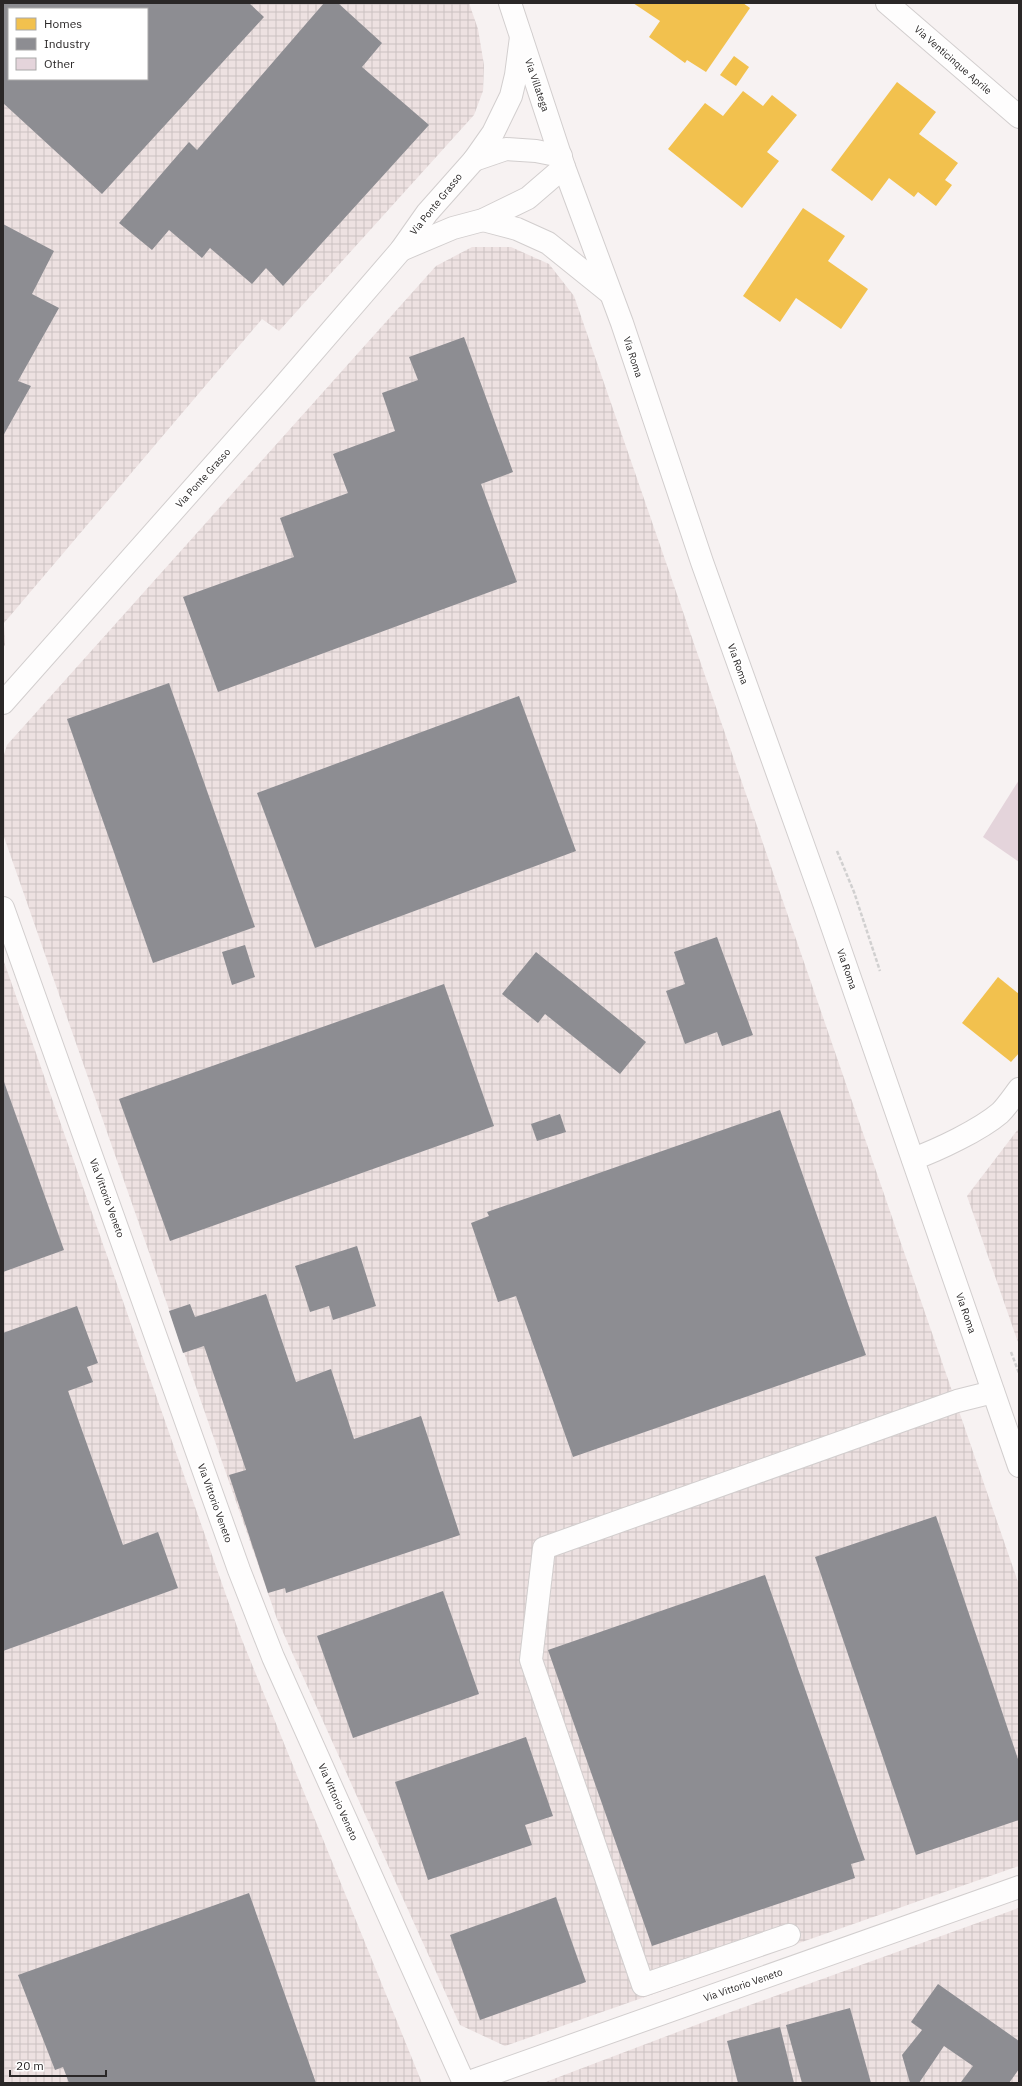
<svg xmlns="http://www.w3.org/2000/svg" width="1022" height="2086" font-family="'IBM Plex Sans',sans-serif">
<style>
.industrial{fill:url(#industrial-grid);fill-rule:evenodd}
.homes{fill:#f2c14e}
.industry{fill:#8d8d92;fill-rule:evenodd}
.building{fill:#e4d4db}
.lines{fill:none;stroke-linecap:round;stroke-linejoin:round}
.minor-casing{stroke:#d2cece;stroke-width:24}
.major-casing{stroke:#d2cece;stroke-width:24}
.path{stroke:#d1d0d0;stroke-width:2.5;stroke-dasharray:4 2;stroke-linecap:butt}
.minor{stroke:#fefdfd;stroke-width:22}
.major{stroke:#fefdfd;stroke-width:22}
.labels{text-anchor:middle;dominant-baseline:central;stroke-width:4;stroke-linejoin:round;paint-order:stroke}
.street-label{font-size:10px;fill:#2a2727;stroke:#fff}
</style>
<defs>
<pattern id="industrial-grid" width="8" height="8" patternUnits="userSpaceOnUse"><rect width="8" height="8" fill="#ede1e1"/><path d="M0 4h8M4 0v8" fill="none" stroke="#cbc1c1"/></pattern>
</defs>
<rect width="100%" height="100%" fill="#f7f2f2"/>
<!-- industrial -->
<g class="industrial">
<path d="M3,3H469L478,29L484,65L483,91L474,115L279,331L262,319L4,623L5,645L3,648ZM9,9H147V79H9Z"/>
<polygon points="472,247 511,247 549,264 574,296 1019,1585 1019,1866 505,2046 460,2025 277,1619 3,834 3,758 7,745 436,266"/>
<polygon points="3,959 240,1635 422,2083 4,2083"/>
<polygon points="1019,1128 1019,1345 967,1196"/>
<polygon points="1019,1908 1019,2083 543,2083 725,2014"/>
</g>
<!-- homes -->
<g class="homes">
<polygon points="633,3 743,3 750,8 706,72 687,60 685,63 649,37 660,21"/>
<polygon points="734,56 749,67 736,86 720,75"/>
<polygon points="897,82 936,112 919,134 958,163 945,180 952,185 936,206 918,192 914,197 889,178 872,201 831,170"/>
<polygon points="743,91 763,106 772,95 797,115 767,152 779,161 742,208 668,149 705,103 723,116"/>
<polygon points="803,208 845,236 828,261 868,289 841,329 796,298 780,322 743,296"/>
<polygon points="998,977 1019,994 1019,1053 1011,1062 962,1023"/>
</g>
<!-- industry -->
<g class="industry">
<path d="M3,3H249L264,17L102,194L3,103ZM9,9H147V79H9Z"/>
<polygon points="324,3 338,3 382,43 362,67 429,125 283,286 266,268 252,284 210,248 202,258 169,230 152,250 119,223 189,142 197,150"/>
<polygon points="3,224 54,251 32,294 59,308 18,381 31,386 3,436"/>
<polygon points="464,337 513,472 481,484 517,582 218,692 183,597 294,557 280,518 348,493 333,454 395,431 382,393 418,380 409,357"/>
<polygon points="169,683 255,927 153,963 67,719"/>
<polygon points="519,696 576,851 315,948 257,793"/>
<polygon points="717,937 753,1035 722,1046 717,1032 685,1044 666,991 685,984 674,952"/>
<polygon points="245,945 255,977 232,985 222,952"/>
<polygon points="536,952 646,1042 620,1074 545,1014 538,1023 502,994"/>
<polygon points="444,984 494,1126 170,1241 119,1099"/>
<polygon points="3,1079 64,1250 3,1272"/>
<polygon points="780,1110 866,1355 573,1457 516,1296 498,1302 471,1223 489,1216 487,1212"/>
<polygon points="560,1114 566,1132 537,1141 531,1124"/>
<polygon points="357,1246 376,1306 333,1320 329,1306 310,1312 295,1266"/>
<polygon points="266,1294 296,1382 331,1369 354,1439 421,1416 460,1535 286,1593 285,1588 268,1593 229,1475 246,1470 204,1346 183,1353 169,1311 190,1304 195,1317"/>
<polygon points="77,1306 98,1363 87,1367 93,1382 68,1391 123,1545 158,1532 178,1588 3,1651 3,1333"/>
<polygon points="936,1516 1019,1762 1019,1820 916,1855 815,1557"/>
<polygon points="765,1575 865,1860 851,1864 855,1878 652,1946 548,1650"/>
<polygon points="443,1591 479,1694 353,1738 317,1636"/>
<polygon points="526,1737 553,1816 525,1825 532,1845 428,1880 395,1782"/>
<polygon points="249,1893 316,2083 69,2083 63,2067 55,2070 18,1975"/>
<polygon points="556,1897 586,1982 480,2020 450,1935"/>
<polygon points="938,1984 1019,2041 1019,2069 1009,2083 963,2083 961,2082 973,2066 944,2046 919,2083 910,2083 902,2055 922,2030 911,2022"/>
<polygon points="850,2008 871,2083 802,2083 786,2025"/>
<polygon points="780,2027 794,2083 738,2083 727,2041"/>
</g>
<!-- building -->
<polygon class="building" points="1019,780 1019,862 983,837"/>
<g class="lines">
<!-- minor casing -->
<g class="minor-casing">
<g id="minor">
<polyline points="887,3 1019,117"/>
<polyline points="474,160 506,149 536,151 561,156"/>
<polyline points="483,220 517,229 548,243 610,293"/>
<polyline points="401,250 453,228 483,220 528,198 564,167"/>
<polyline points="3,703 275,396 401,250 427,213 474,160 493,133 511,96 516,75 521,37"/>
<polyline points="3,908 239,1570 273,1657 464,2083"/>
<path d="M913,1159C938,1150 980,1130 1000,1113C1007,1106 1013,1097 1019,1089"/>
<polyline points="789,1935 643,1985 531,1660 544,1548 957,1401 993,1392"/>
<polyline points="466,2083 1019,1887"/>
</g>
</g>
<!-- major casing -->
<g class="major-casing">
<polyline id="major" points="510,3 564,167 622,323 702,562 825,906 1019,1466"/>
</g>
<!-- path -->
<g class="path">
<polyline points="837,851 854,892 880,971"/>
<polyline points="1011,1352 1019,1373"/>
</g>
<!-- minor -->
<use href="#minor" class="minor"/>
<!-- major -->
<use href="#major" class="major"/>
</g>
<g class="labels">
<!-- street labels -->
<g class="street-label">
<text transform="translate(953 60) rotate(41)">Via Venticinque Aprile</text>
<text transform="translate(537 85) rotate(71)">Via Villatega</text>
<text transform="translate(436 204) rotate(-51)">Via Ponte Grasso</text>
<text transform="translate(633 357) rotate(72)">Via Roma</text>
<text transform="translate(203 478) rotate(-48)">Via Ponte Grasso</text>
<text transform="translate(738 664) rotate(70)">Via Roma</text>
<text transform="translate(847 969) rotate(71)">Via Roma</text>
<text transform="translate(107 1198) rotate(70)">Via Vittorio Veneto</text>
<text transform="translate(966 1313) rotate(71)">Via Roma</text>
<text transform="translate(215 1503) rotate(70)">Via Vittorio Veneto</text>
<text transform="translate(338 1802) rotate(66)">Via Vittorio Veneto</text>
<text transform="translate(743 1985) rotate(-19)">Via Vittorio Veneto</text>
</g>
</g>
<!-- border -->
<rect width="1022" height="2086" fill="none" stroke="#2a2727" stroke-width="8"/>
<!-- legend -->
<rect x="8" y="8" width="140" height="72" fill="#ffffff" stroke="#aaa9a9"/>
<rect x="16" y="18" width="20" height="12" fill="#f2c14e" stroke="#aaa9a9"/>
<text x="44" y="28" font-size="12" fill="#2a2727">Homes</text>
<rect x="16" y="38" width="20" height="12" fill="#8d8d92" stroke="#aaa9a9"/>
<text x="44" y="48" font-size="12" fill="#2a2727">Industry</text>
<rect x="16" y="58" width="20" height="12" fill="#e4d4db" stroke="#aaa9a9"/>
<text x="44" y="68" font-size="12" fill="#2a2727">Other</text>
<!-- scale -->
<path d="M10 2070v6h96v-6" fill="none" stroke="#2a2727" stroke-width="2"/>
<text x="16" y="2070" font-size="12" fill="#2a2727" stroke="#ffffff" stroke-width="3" paint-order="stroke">20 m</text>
</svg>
